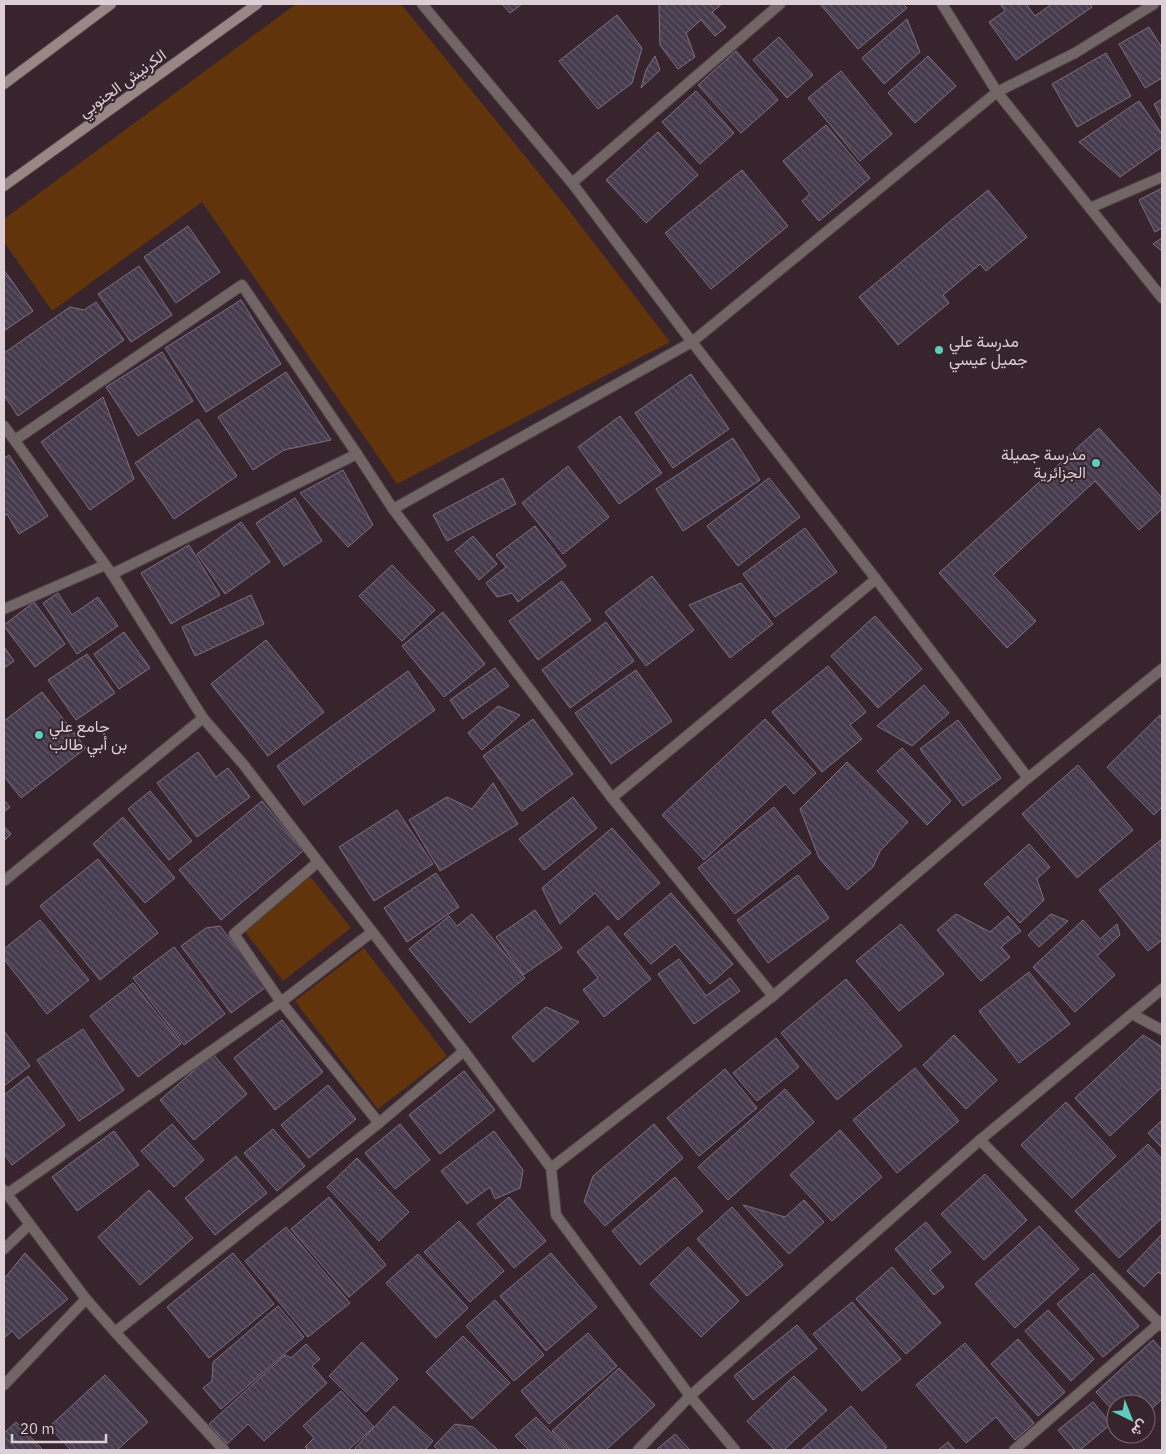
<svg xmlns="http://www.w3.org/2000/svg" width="1166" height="1454" font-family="'IBM Plex Sans',Vazirmatn,sans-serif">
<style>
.park{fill:#61340b}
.building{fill:url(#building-back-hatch);stroke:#7d7083}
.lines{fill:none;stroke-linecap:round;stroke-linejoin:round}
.minor-casing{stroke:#513f48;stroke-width:12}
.secondary-casing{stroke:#513f48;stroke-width:12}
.minor{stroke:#716665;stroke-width:10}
.secondary{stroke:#998786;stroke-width:10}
.poi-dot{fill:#5dceb9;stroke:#37242d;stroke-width:2}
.labels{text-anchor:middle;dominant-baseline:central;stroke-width:4;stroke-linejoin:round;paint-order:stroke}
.street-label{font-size:16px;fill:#dccfd5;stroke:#37242d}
.poi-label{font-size:16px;fill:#dccfd5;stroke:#37242d;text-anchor:start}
</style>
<defs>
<pattern id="building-back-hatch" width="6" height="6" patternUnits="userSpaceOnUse" patternTransform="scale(1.25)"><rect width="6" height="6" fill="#463b4c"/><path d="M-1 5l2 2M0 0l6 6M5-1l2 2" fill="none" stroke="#605665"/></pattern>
</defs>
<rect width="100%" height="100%" fill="#37242d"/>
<!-- park -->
<g class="park">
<polygon points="296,4 401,4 568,209 670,342 397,484 202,202 52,311 4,242 4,219"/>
<polygon points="310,876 351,928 283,981 243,929"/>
<polygon points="364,948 447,1056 378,1109 295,1001"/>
</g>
<!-- building -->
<g class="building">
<polygon points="502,4 522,4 510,13"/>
<polygon points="659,4 722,4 712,12 726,27 715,36 701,20 686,33 695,57 678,69 660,45"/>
<polygon points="820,4 903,4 907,8 858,49"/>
<polygon points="1000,4 1026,4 1035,16 1052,4 1090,4 1092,7 1016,60 989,22 1005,11"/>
<polygon points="617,15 642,48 632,83 598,109 559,61"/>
<polygon points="907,19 920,52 884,84 862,58"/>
<polygon points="1149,27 1162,48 1162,78 1145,88 1119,44"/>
<polygon points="779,37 813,75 787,98 753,60"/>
<polygon points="736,51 778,100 741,133 698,85"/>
<polygon points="1106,53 1131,96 1077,127 1052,84"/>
<polygon points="655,56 660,70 641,88 646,70"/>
<polygon points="928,56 956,86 915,123 888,93"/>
<polygon points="841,71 892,134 860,161 808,98"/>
<polygon points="696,91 734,133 700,164 662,122"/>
<polygon points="1162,99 1162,120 1154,104"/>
<polygon points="1139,101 1162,134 1162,147 1120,177 1079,142"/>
<polygon points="826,125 870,178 819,221 802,201 810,194 783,161"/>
<polygon points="658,132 698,175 646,223 606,180"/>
<polygon points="742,170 788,226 711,289 665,233"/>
<polygon points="1162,188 1162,228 1155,232 1139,200"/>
<polygon points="988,190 1027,237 986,271 980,264 943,295 949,303 898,345 859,297"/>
<polygon points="188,226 220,272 176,303 144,257"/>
<polygon points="1162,238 1162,251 1153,244"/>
<polygon points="139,266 172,315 131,342 98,294"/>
<polygon points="4,270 33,311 4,331"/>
<polygon points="241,300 281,364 206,412 165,348"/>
<polygon points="96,302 124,340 18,416 4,395 4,353 70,307 84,310"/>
<polygon points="162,352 193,401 138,436 106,387"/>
<polygon points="286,372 331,440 284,450 253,470 218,417"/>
<polygon points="691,374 729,429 673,468 635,413"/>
<polygon points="103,397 134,479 90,510 41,442"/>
<polygon points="620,416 662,473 619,504 578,447"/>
<polygon points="198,419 237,476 174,519 135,463"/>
<polygon points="1099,428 1162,498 1162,509 1139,530 1095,481 993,575 1036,621 1007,648 939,573"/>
<polygon points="733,438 760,480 683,531 656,489"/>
<polygon points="9,455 48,516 19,534 7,514 4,516 4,458"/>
<polygon points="568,466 609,517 563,554 522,503"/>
<polygon points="343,470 373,525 348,547 300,493"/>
<polygon points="503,478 516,504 447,541 433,515"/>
<polygon points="769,478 800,517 738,566 707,526"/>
<polygon points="295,498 322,541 284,566 256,523"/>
<polygon points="241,522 270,562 225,594 197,554"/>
<polygon points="535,526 566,566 518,602 512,593 497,597 486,583 506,567 496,555"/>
<polygon points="805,528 837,572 775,617 743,574"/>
<polygon points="473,536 497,564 479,580 455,551"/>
<polygon points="189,545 220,595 171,624 141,573"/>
<polygon points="392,565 435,610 402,641 359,596"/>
<polygon points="652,576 694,630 646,666 605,612"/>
<polygon points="562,581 591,620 538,660 509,621"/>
<polygon points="741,583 773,624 730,658 689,605"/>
<polygon points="58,593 72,615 98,597 118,626 77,654 43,603"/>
<polygon points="251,595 264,624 195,656 182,627"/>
<polygon points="34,602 65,644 35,667 4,626 4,625"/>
<polygon points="443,612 485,664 444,697 402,646"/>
<polygon points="875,616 922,669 878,708 831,656"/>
<polygon points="606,622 634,661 570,708 542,670"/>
<polygon points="124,632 150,668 119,689 94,654"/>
<polygon points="266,640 324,712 268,756 211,684"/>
<polygon points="4,647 14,661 4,668"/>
<polygon points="87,654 115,693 76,720 48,680"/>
<polygon points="828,666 866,712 850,725 862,739 822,772 772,712"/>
<polygon points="495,668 509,686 463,719 450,700"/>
<polygon points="636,670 672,721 611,764 575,713"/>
<polygon points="408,671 435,710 304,805 277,766"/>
<polygon points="924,685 949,713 912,746 877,726"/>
<polygon points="42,692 86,748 21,798 4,776 4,721"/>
<polygon points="498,706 520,715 482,750 468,733"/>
<polygon points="1160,715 1162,718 1162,807 1154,815 1107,767"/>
<polygon points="533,719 573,774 522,811 483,756"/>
<polygon points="765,719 816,773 794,794 785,784 704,860 662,815"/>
<polygon points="958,720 1001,778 963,806 920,749"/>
<polygon points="902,748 951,801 927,825 877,771"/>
<polygon points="198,752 216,777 228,768 250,797 197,837 157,783"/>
<polygon points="847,762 908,822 880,851 873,867 847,890 819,858 800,809"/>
<polygon points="1078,765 1133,830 1077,878 1022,814"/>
<polygon points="493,783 518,824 440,871 409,820 447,797 472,809"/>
<polygon points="150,791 192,841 169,860 128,809"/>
<polygon points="573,797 597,828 544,870 519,839"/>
<polygon points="4,800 10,807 4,812"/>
<polygon points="262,801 303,851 221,920 179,870"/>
<polygon points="774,807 811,853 735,914 698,868"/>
<polygon points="397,810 433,864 374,901 339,847"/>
<polygon points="123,817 175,878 145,903 93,844"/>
<polygon points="4,826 11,834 4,841"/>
<polygon points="612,828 660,883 618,920 595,893 560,924 542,888"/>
<polygon points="1162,839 1162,940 1148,951 1099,890"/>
<polygon points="1029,844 1050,867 1037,879 1044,900 1020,923 984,884"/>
<polygon points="98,859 158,933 100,980 40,906"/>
<polygon points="436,873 459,907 407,942 384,908"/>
<polygon points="798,875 829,918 768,963 737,920"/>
<polygon points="671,893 733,964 710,984 675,944 651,964 624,934"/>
<polygon points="535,910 562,948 523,975 496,937"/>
<polygon points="472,914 525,978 470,1023 409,949 449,916 457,926"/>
<polygon points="956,914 990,932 1008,916 1021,931 1001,947 1010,957 981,981 937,930"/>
<polygon points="1051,914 1068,921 1039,947 1028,935"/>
<polygon points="40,920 89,980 47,1014 4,959 4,949"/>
<polygon points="1083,920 1100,939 1117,924 1120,935 1097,956 1115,975 1075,1012 1033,967"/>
<polygon points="901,924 944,974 899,1011 856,961"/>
<polygon points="220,926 266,987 231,1013 181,946 206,928"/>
<polygon points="608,926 651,979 604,1017 583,990 598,978 577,952"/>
<polygon points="174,947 225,1014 184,1045 133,978"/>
<polygon points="679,959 706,996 730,978 740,991 694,1024 658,974"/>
<polygon points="1029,972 1070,1024 1019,1063 979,1011"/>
<polygon points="846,979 902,1046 837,1100 781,1033"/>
<polygon points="133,983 181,1044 138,1077 90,1016"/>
<polygon points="546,1007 579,1022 533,1062 512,1037"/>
<polygon points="282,1020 323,1072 275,1110 234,1058"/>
<polygon points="83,1029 124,1090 79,1121 37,1060"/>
<polygon points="4,1031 30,1066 4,1086"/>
<polygon points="954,1035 997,1080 966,1109 923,1065"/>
<polygon points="1143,1035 1162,1047 1162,1087 1110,1136 1075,1098"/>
<polygon points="776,1038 799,1067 757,1101 733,1073"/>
<polygon points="213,1054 247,1094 194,1140 160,1100"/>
<polygon points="915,1068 959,1121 897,1173 853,1120"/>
<polygon points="725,1069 757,1108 699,1156 667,1118"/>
<polygon points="464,1071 495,1110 440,1154 409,1115"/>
<polygon points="28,1076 65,1125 12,1165 4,1154 4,1095"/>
<polygon points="328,1085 356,1119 309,1158 281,1125"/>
<polygon points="785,1089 814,1122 728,1200 698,1167"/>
<polygon points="1066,1102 1116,1156 1072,1198 1021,1145"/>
<polygon points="1162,1120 1162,1148 1148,1133"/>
<polygon points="172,1124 204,1160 174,1187 141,1151"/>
<polygon points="400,1124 430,1160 395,1189 365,1153"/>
<polygon points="654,1124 683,1158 605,1226 584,1202 593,1176"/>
<polygon points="273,1129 305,1166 277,1191 244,1153"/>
<polygon points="840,1130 882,1177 832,1221 790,1175"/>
<polygon points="114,1131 139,1165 77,1211 52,1177"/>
<polygon points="494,1131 523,1170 520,1188 495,1199 490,1187 467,1204 441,1171"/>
<polygon points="1148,1144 1162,1159 1162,1218 1119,1258 1075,1211"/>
<polygon points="236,1156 267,1193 215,1235 185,1198"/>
<polygon points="357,1158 409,1212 379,1241 327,1187"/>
<polygon points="985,1174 1027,1220 984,1260 941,1214"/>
<polygon points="675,1177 703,1211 640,1265 612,1231"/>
<polygon points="149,1190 193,1238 140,1285 98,1237"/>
<polygon points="329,1197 386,1265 349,1297 291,1229"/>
<polygon points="509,1197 546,1241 514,1268 477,1224"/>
<polygon points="804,1200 824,1222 789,1254 743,1205 785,1217"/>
<polygon points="732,1207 783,1265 747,1296 697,1239"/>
<polygon points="459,1221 504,1271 470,1302 424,1252"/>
<polygon points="926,1222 951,1252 930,1270 944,1287 934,1295 895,1249"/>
<polygon points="1039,1226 1079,1269 1015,1328 975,1284"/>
<polygon points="286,1227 350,1303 308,1337 245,1261"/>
<polygon points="1162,1234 1162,1275 1158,1272 1144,1287 1127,1271"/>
<polygon points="688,1247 739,1301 701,1337 650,1284"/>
<polygon points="25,1253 68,1299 19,1339 12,1331 4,1338 4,1279"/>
<polygon points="233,1253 274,1304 209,1358 167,1307"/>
<polygon points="551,1253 597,1307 546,1351 500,1296"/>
<polygon points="418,1254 468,1308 436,1338 386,1283"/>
<polygon points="892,1267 941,1323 906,1354 856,1299"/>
<polygon points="1093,1273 1139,1326 1103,1357 1057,1304"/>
<polygon points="495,1300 544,1355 514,1381 466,1326"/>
<polygon points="852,1302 901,1359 862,1391 813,1334"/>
<polygon points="278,1306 304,1337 221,1409 203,1388 212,1381 213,1362"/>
<polygon points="1048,1310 1094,1359 1071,1381 1025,1331"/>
<polygon points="797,1325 817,1349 753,1400 734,1376"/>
<polygon points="588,1333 617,1366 549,1424 521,1391"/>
<polygon points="463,1336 510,1383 472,1419 426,1372"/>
<polygon points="1018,1339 1065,1392 1038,1416 991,1364"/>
<polygon points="1153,1340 1162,1350 1162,1399 1146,1414 1146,1404 1116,1404 1116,1414 1096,1392"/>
<polygon points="362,1342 398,1379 366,1412 329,1376"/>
<polygon points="965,1343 1034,1423 1015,1440 996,1417 966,1443 916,1385"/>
<polygon points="306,1344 320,1359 312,1366 327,1383 264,1441 248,1424 227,1444 209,1424 285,1355 291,1358"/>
<polygon points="619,1368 655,1405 606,1450 570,1450 552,1431"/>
<polygon points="105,1375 148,1422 117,1450 71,1450 49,1427"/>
<polygon points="794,1376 827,1410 784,1450 775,1450 747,1421"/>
<polygon points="341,1391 374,1427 348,1450 308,1450 305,1447 314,1438 303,1426"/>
<polygon points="1093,1402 1111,1424 1080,1450 1075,1450 1058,1430"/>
<polygon points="394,1406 433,1441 425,1450 357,1450 355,1448"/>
<polygon points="851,1406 887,1447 883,1450 801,1450"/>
<polygon points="536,1417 568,1450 529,1450 515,1436"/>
<polygon points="16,1422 43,1450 4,1450 4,1433"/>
<polygon points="455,1424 473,1427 498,1450 439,1450 434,1446"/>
<polygon points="675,1434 690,1450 656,1450"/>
<polygon points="948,1442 955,1450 938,1450"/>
</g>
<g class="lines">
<!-- minor casing -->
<g class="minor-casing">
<g id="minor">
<polyline points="422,4 572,183 692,342 876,579 1028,778"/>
<polyline points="942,4 997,92 1162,298"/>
<polyline points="572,183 780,4"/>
<polyline points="1090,208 1162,177"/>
<polyline points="4,426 112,574 203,718 243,764 464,1051 551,1168 556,1215 690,1396 735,1450"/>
<polyline points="15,440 242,285 357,454 112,574"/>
<polyline points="357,454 393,509 612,798 773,996"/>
<polyline points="393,509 692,342 997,92 1075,53 1154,4"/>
<polyline points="4,609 105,565"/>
<polyline points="612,798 876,579"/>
<polyline points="318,862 234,934 281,1002 379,1123"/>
<polyline points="4,881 203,718"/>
<polyline points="1132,1014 1162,1030"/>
<polyline points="980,1140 1162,1326"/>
<polyline points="551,1168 773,996 1028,778 1162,669"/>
<polyline points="4,1190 86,1299 115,1332 224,1450"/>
<polyline points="7,1194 281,1002 372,932"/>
<polyline points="4,1249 29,1225"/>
<polyline points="115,1332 379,1123 464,1051"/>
<polyline points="4,1385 86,1299"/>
<polyline points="638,1450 690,1396 980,1140 1162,989"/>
<polyline points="1014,1450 1162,1321"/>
</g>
</g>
<!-- secondary casing -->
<g class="secondary-casing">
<g id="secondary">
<polyline points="4,84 111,4"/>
<polyline points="4,186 257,4"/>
</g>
</g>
<!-- minor -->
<use href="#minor" class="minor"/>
<!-- secondary -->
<use href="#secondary" class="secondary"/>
</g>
<!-- markers -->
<g class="poi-dot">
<circle cx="939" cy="350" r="5"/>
<circle cx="1096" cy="463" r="5"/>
<circle cx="39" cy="735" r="5"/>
</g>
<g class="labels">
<!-- street labels -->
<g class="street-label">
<text transform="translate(122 83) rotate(-36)">الكرنيش الجنوبي</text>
</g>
<!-- poi labels -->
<g class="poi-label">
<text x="949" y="341">مدرسة علي<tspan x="949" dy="18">جميل عيسي</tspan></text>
<text x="1086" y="454" text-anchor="end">مدرسة جميلة<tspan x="1086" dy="18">الجزائرية</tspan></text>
<text x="49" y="726">جامع علي<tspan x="49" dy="18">بن أبي طالب</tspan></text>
</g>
</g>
<!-- border -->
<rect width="1166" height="1454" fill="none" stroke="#dccfd5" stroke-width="10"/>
<!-- north arrow -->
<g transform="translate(1131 1419) rotate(137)"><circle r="24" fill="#37242d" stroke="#796870"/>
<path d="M0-4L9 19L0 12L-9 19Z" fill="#5dceb9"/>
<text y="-8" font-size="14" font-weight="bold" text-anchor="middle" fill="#dccfd5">ش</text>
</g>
<!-- scale -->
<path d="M12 1434v8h94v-8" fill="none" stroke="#dccfd5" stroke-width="2.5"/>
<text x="20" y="1434" font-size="15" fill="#dccfd5" stroke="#37242d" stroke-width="4" paint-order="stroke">20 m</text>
</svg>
